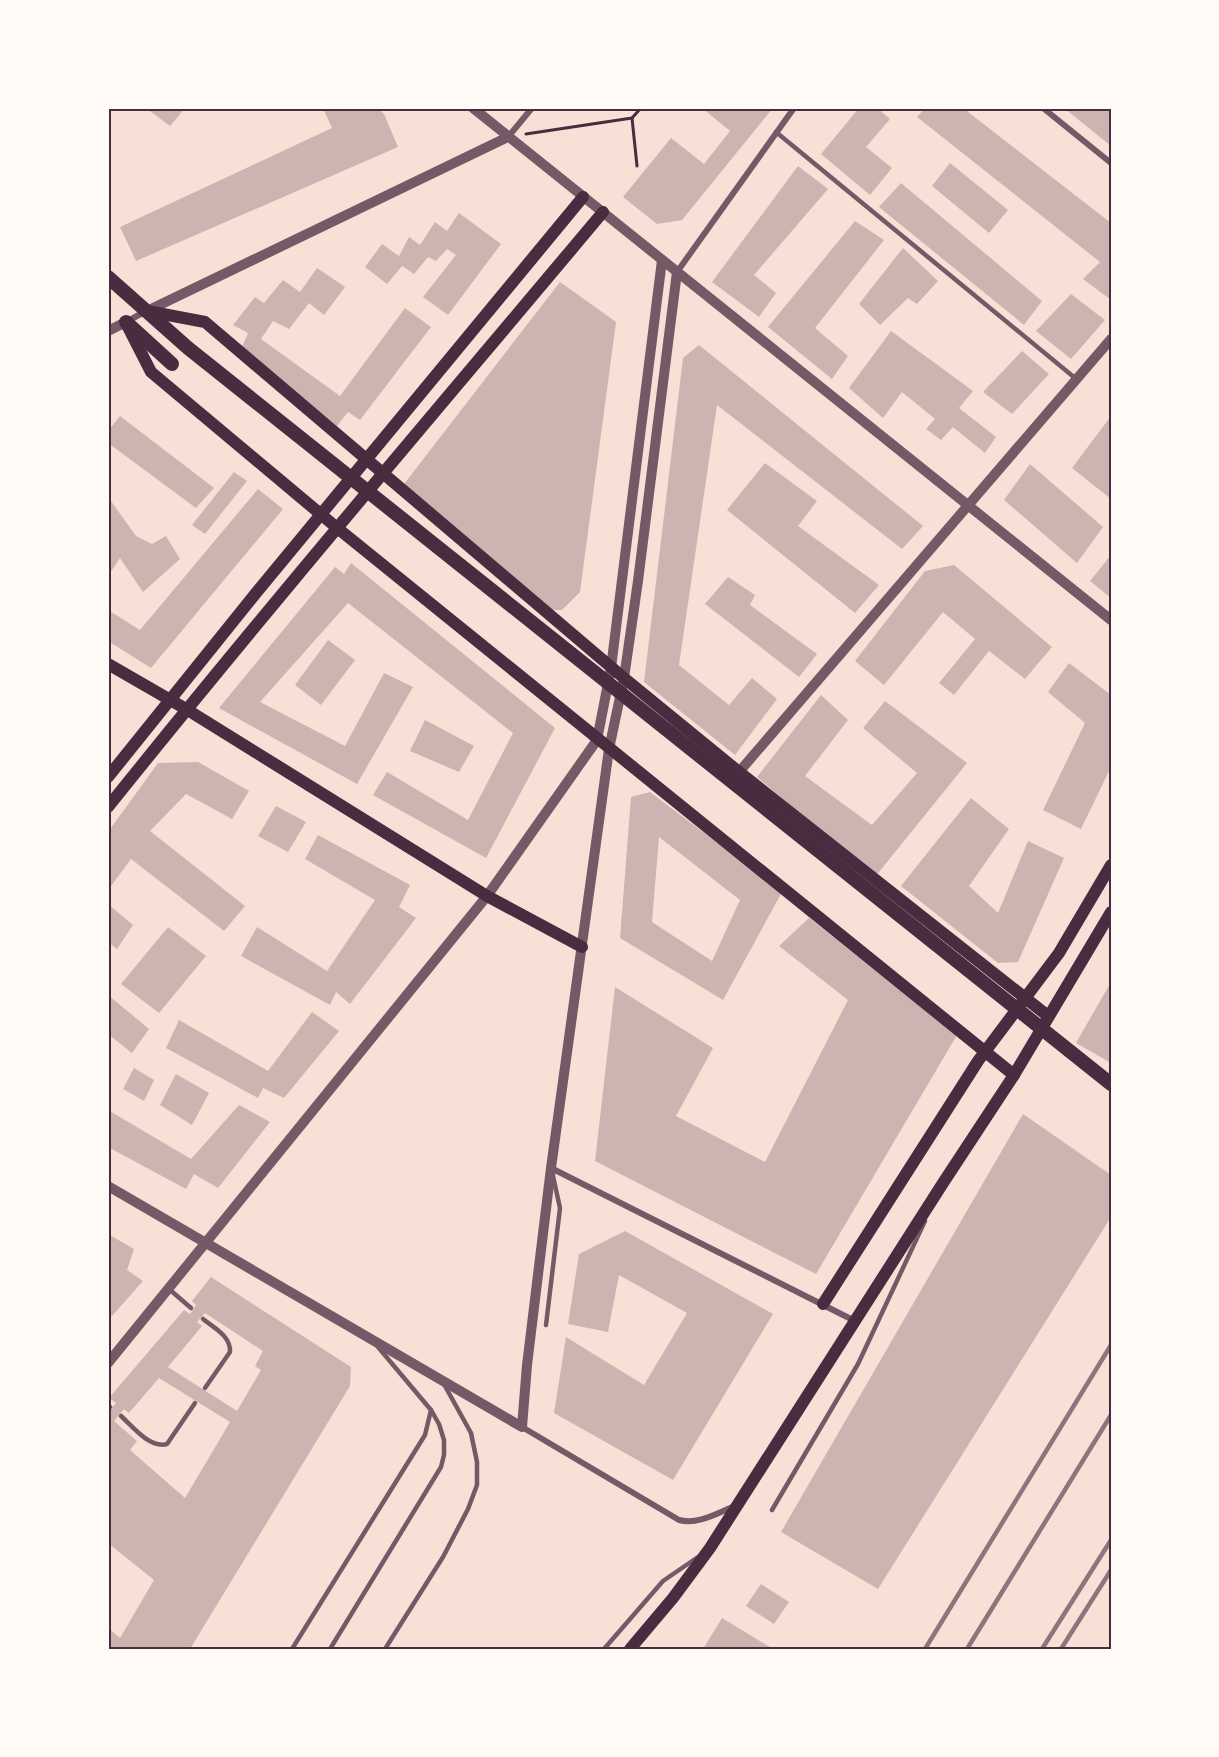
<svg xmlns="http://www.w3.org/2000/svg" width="1219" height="1757" font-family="'Asap Condensed',sans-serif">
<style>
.building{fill:#ccb4b1;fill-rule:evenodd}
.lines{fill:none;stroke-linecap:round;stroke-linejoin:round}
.path{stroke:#4a2c40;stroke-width:3}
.service{stroke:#755966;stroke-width:4.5}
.minor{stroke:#755966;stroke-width:6}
.tertiary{stroke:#755966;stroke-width:10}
.secondary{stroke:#4a2c40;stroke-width:12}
.primary{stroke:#4a2c40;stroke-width:14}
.rail{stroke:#8f747c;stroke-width:4.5}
.neatline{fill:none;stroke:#4a2c40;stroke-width:2}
</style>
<rect width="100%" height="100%" fill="#f7e1d7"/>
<!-- building -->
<g class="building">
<polygon points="146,108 185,108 170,126"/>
<polygon points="323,108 377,108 384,114 398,147 136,261 120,227 332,128"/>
<polygon points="702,108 773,108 682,220 657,224 623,197 671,138 704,164 730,131"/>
<polygon points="859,108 877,108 890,119 866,147 892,168 870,195 821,154"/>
<polygon points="925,108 963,108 1111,223 1111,300 1083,279 1100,262 917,117"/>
<polygon points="1064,108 1111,108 1111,146"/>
<polygon points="950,163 1008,210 989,233 932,186"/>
<polygon points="798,166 828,189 754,275 776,293 759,317 712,282"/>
<polygon points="901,183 1042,301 1024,325 879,207"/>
<polygon points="459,213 501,244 448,315 423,297 456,255 447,249 436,261 428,257 414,274 402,266 387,284 365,267 382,244 399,256 409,237 420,245 435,222 447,231"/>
<polygon points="855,221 884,240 815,328 848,356 832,379 768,327"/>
<polygon points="903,248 938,281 917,304 908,298 880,325 859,304"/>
<polygon points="317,268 345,287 324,315 309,303 289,329 273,321 261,339 340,396 405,308 431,327 360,420 348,412 337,426 242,347 248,333 233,325 255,297 264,303 283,280 300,292"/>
<polygon points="560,282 616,322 580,592 562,610 549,610 404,484"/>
<polygon points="1071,294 1105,320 1071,359 1036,331"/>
<polygon points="891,331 973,391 959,408 996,437 985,453 953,427 941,440 926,429 935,419 902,392 883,418 849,388"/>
<polygon points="699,345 923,526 902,549 717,405 679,665 729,705 752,678 777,699 735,755 644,682 683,358"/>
<polygon points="1022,351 1049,374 1012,414 983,392"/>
<polygon points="120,416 214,488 196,508 108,443 108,431"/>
<polygon points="1111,416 1111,499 1072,468"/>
<polygon points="765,463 817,501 798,526 879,585 855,613 727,510"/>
<polygon points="1030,464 1103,527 1077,563 1004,500"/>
<polygon points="234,472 247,481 205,534 192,525"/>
<polygon points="258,489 283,509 151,668 108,641 108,610 140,630"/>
<polygon points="108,497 136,536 152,544 166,536 180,559 143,592 120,558 108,576"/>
<polygon points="1111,555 1111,598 1090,581"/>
<polygon points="351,563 555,728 486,858 373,795 387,772 468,820 513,733 348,603 260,702 345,746 384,673 413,687 357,784 219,708 335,567 344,574"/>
<polygon points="954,565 1052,647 1025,679 989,651 954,695 939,683 975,639 943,612 884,685 855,661 925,571"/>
<polygon points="728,577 755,595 750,605 817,654 799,677 705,604"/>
<polygon points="328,640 355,660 321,705 295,685"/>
<polygon points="1069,663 1111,695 1111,767 1081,829 1043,810 1085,723 1048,692"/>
<polygon points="821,695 848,720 805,776 872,825 917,773 863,728 885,701 967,763 875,877 757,777"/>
<polygon points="425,720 474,746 459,772 410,751"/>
<polygon points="198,762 249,791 232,819 186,794 150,831 245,906 224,931 131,859 108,890 108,832 158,763"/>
<path d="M650,792L782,892L723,1000L620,938L631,797ZM659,837L740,900L712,961L652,922Z"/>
<polygon points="971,798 1009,829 969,886 998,913 1028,841 1064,858 1018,962 998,963 901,886"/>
<polygon points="276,806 306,822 288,852 258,836"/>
<polygon points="318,835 410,885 399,907 416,918 350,1004 336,992 330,1005 241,956 257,927 327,971 375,900 305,859"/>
<polygon points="108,904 133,925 117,949 108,942"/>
<polygon points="809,918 957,1035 816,1274 595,1161 615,987 713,1048 676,1116 765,1162 848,1000 779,946"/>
<polygon points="168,927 206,956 159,1013 121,984"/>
<polygon points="1111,982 1111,1063 1076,1043"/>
<polygon points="108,995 149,1029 132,1053 108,1034"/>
<polygon points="312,1012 339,1031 284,1098 263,1088 258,1098 166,1048 179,1020 268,1071"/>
<polygon points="134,1068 154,1080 144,1101 123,1089"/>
<polygon points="176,1074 209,1093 192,1125 160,1105"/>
<polygon points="239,1105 270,1122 218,1188 194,1174 186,1189 108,1147 108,1110 191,1159"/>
<polygon points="1023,1114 1111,1175 1111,1217 878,1589 781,1532"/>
<polygon points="625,1231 773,1314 673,1480 554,1413 566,1337 644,1385 687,1313 619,1275 608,1332 568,1324 579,1254"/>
<polygon points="108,1234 134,1249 127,1270 143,1281 112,1316 108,1313"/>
<path d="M211,1277L351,1367L350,1386L190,1649H108V1628L120,1638L154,1580L108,1543V1412L116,1403L109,1398L184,1310L190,1314L196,1305L192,1301ZM205,1313L263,1351L255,1366L261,1370L237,1411L168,1367L202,1326L197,1322ZM159,1378L230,1422L185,1498L130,1450L137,1441L114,1421L124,1409L129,1413Z"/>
<polygon points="761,1584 789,1602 774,1624 746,1606"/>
<polygon points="722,1618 773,1649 703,1649"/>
</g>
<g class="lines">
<!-- path -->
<g class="path">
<polyline points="632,118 637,166"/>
<polyline points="526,134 632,118 641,108"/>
</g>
<!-- service -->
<g class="service">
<polyline points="776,132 1075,378"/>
<polyline points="169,1289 191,1308"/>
<path d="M203,1319C214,1328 231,1336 230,1352L205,1388"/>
<polyline points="546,1325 560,1208 553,1176"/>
<polyline points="108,1405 110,1407"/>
<path d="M121,1416C132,1426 150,1449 167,1444L195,1403"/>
<polyline points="772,1510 858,1364 925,1221"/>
<polyline points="292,1649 425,1435 431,1410"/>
<polyline points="330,1649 441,1467 444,1455 444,1440 439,1424 431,1410 378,1347"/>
<polyline points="385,1649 443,1557 468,1509 477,1485 477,1462 471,1433 445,1386"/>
<polyline points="604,1649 663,1581 698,1557"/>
</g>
<!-- minor -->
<g class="minor">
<polyline points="1043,108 1111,163"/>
<polyline points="508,137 532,108"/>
<polyline points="677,272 794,108"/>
<polyline points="126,322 146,311"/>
<polyline points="551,1168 855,1321"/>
<path d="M522,1427L679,1520C698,1525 717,1513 735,1506"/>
</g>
<!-- tertiary -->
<g class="tertiary">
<polyline points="473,108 1111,620"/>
<polyline points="147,311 508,137"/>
<polyline points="108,331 126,322"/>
<polyline points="739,772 1111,339"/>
<polyline points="108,1186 522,1427 527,1365 551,1168 609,749 624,678 638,581 677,272"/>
<polyline points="108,1363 487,896 597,740 611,668 662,260"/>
</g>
<!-- secondary -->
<g class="secondary">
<polyline points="147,311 205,322 624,678 739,772 1048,1016"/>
<polyline points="126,323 151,372 336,527 1014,1075"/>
<polyline points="108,664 186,709 487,896 582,947"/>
<polyline points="108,777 256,593 583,197"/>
<path d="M108,807C269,606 437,410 603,212"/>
<polyline points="823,1304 978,1061 1059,953 1111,865"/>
<polyline points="630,1649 673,1598 710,1548 943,1183 1014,1075 1111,912"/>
</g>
<!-- primary -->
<g class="primary">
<polyline points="108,277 188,348 1111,1084"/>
<polyline points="126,322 172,364"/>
</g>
<!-- rail -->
<g class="rail">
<polyline points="925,1649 1111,1345"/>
<polyline points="967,1649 1111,1415"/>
<polyline points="1042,1649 1111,1540"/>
<polyline points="1061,1649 1111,1570"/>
</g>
</g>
<!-- border -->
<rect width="1219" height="1757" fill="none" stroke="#fffaf5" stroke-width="219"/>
<rect x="110" y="110" width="1000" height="1538" class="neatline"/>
</svg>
